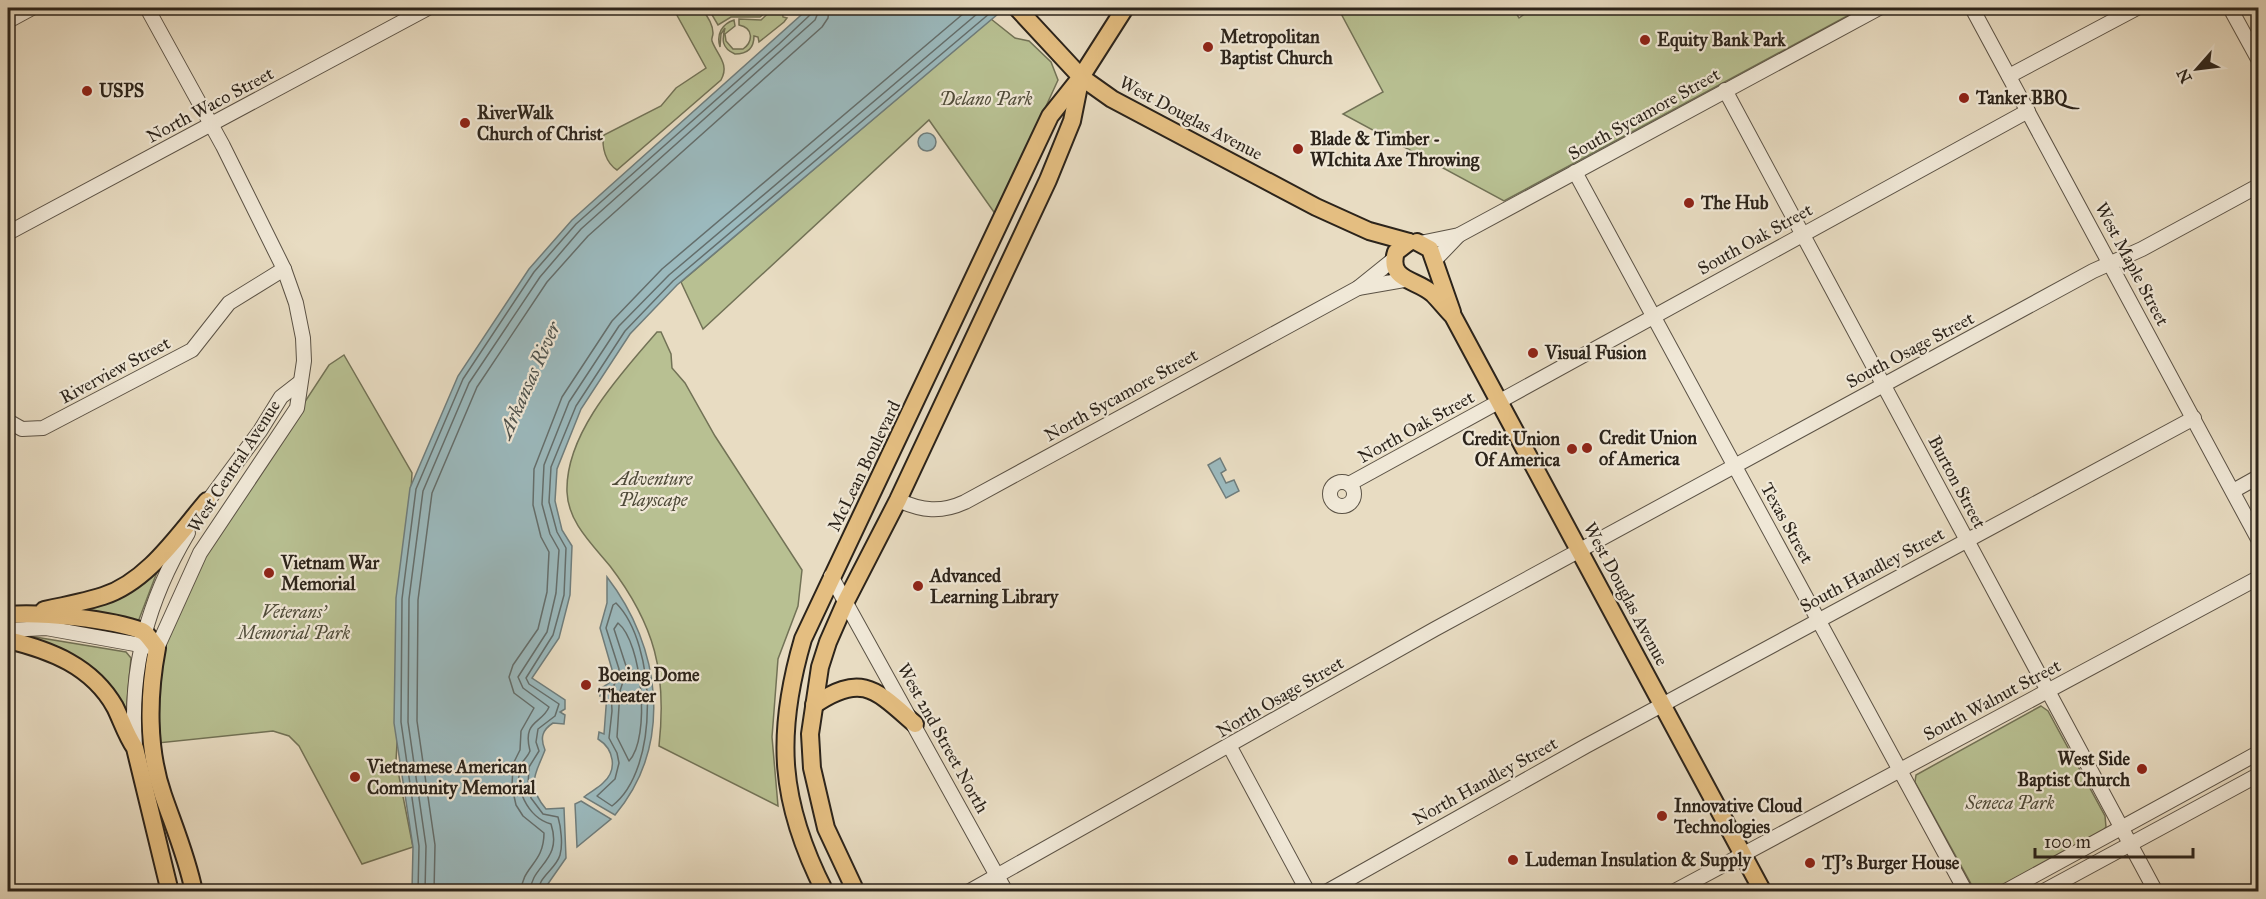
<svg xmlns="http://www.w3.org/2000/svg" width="2266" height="899" font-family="'IM FELL Great Primer',serif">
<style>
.green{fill:#b8c092;stroke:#727256;stroke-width:1.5}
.water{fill:#9bb9bd;stroke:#6f7d7c;stroke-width:1.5}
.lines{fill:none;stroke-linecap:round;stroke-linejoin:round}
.shore{stroke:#646e6c;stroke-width:1.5}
.minor-casing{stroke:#5b5245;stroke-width:16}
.major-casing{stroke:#2c241b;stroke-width:20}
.minor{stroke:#f0e8d7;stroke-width:14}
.major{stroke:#e4be81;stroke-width:16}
.poi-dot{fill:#8f2418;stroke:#f0e8d7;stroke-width:2}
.labels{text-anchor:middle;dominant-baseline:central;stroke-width:4.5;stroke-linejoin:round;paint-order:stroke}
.poi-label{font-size:18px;font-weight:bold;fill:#2c241b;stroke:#f0e8d7;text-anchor:start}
.park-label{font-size:18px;font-style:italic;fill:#4f4b39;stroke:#f0e8d7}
.street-label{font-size:18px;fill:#2c241b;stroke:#f0e8d7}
.water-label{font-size:20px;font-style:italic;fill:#4d514c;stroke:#f0e8d7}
</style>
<rect width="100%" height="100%" fill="#e8dcc2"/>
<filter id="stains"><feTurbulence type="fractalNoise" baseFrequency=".00333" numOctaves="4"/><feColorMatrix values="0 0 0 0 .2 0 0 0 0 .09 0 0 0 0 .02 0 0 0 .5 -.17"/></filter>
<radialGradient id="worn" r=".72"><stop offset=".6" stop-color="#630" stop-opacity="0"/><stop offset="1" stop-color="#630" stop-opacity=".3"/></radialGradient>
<!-- green -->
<g class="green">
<path d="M673,8H701C706,14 713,23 713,33C713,37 711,38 712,41C717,55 730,64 721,80L617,170C606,163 601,147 604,135L661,106L676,88L706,68Z"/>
<polygon points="708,8 771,8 760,17 731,17 718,25"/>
<path d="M774,8H778L780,10L782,8L783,17L787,18L784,22L759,42L758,37L754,36C754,48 747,54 735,54C721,48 722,39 725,28L721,34L720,47C716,34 722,24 734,20L735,26L725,34L726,41L733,49H743C753,42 754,28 739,25V19L761,20Z"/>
<polygon points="1338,8 1513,8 1519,18 1523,15 1519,8 1862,8 1504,201 1343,114 1383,92"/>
<polygon points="991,19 1015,38 1029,41 1051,62 1058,80 996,215 929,120 703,329 681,282"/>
<path d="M657,332H661L671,354L672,368L685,383L715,436L802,570L798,606L778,659L772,737L778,806L659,746C667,673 655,625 610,566C592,544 568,522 567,492C565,433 621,374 657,332Z"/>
<polygon points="344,355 412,473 396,761 413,847 362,864 299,746 289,736 273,731 158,743 158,691 164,645 187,590 215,539 329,365"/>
<polygon points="159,567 138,622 71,613"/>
<polygon points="29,636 126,652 131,658 126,713 112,695 28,640"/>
<polygon points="2041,706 2048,711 2105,816 2106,827 2102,832 1992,891 1975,891 1915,782 1916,775"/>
</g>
<!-- water -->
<g class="water">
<path d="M809,8H1005L677,285L630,334L581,409L557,469L555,501L562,530L572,546L570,595L559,638L532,678L565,700V709L560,712L565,715L564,724L553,723C542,730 540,738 545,750C536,774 525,784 546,809L564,808L566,858L543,891H412L413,847L394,723L396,598L410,488L458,376L529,269L572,220Z"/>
<circle cx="927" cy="142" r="9"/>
<polygon points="1220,458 1226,470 1221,473 1226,483 1234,480 1239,491 1226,498 1208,465"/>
<path d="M607,577C661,647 674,744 615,815L584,797C591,791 597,789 603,783C618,770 614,749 598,739L599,732L604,734L607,694L600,696V689L609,683L613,673L600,628L607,603Z"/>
<polygon points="581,801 611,819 577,847 575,804"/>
</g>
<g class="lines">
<!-- shore -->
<g class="shore">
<path d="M616,603C657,644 660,770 612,806L597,796L615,779L619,763L617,753L609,738L612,711L611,690L617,680L619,669L606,628L613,605Z"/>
<path d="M618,623C642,642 651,738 629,761L617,737L620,691L627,669L614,629Z"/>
<polyline points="418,892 419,846 401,722 402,599 416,489 463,379 534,272 576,224 779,44 811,14 813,8"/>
<polyline points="425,892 426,846 408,722 409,599 423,491 469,383 540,277 581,229 815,20 820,8"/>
<polyline points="434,892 435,845 417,721 418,600 432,493 477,387 547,282 588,236 822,27 828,18 829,8"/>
<path d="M521,892C522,866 544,864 544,833L523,816L516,805L512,787L513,764L520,750L521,731L534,708L514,693L509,677L513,665L538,629L547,592L549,552L541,537L533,505L534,469L562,397L612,321L662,269L970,8"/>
<path d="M530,892C531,865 563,861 551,824C528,818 512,786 522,763C525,758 528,756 530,751C522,720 542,724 549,707L523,688L518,677L547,632L556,593L559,550L550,534L542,504L544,465L569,402L619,326L669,275L984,8"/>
<path d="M538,892C538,877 556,869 560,855C563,845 561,827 558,817L543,814L531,798L528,786L529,767L539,751L536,742L538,729L555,716L559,704L529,684L526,678L553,635L564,595L566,548L557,532L549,502L551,467L576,406L625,331L673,281L996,8"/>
</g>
<!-- minor casing -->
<g class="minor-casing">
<g id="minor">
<polyline points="1972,8 2258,539"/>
<polyline points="2230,8 2258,59"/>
<polyline points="8,21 32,8"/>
<polyline points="2009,76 2137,8"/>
<polyline points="1725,90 2156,892"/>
<polyline points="1575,172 1966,892"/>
<polyline points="8,233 428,8"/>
<polyline points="1420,243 1459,235 1879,8"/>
<polyline points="1434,261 1459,235"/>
<polyline points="1358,288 1404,280"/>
<polyline points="8,421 22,429 43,428 192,350 229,303 284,269"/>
<circle cx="1342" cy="494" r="12"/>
<polyline points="1349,484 2028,111"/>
<polyline points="2233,491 2258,477"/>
<path d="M898,500C922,511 941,513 965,502L1358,288L1394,259"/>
<polyline points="202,509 260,431 281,397 299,383"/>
<polyline points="831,576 1006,892"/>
<polyline points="8,630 46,628 157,648 200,553 297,408 304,361 303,338 296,303 284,269 223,146 147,8"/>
<path d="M135,746C129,668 148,600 188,533"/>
<polyline points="1230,747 1308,892"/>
<polyline points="968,892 1435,629 2093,271 2142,249 2258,186"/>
<polyline points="1326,892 1586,746 2194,418"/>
<polyline points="1673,892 2258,578"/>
<polyline points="2004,892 2258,753"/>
<polyline points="2042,892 2258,775"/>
</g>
</g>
<!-- major casing -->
<g class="major-casing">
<g id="major">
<polyline points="1017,8 1081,77 1112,99 1316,207 1369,231 1409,242"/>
<path d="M1409,242L1396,252C1387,281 1417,279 1433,294C1440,301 1446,309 1453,316L1763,892"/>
<polyline points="1417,242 1430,249 1452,312"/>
<path d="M44,610C64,606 84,602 103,596C147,582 178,535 207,501"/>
<path d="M8,615C39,612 112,619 142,631C148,634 153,643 157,648C148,695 147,749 163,795C174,827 187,857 194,892"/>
<path d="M8,640C50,650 92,666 115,707C122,721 126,735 135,748L170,892"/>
<path d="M814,705C862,672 876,690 915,724"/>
<path d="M825,892C779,802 775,735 803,639L1050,116L1081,77L1125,8"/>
<polyline points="856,892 826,828 812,768 810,734 820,667 828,642 846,601 898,500 1048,180 1072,121 1080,81"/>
</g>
</g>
<!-- minor -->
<use href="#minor" class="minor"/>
<!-- major -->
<use href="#major" class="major"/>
</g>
<!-- markers -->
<g class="poi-dot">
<circle cx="1645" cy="40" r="6"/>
<circle cx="1208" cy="47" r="6"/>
<circle cx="87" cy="91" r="6"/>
<circle cx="1964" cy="98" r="6"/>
<circle cx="465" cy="123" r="6"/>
<circle cx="1298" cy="149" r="6"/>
<circle cx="1689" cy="203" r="6"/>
<circle cx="1533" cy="353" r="6"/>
<circle cx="1587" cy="448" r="6"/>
<circle cx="1572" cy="449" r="6"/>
<circle cx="269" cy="573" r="6"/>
<circle cx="918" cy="586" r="6"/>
<circle cx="586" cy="685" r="6"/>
<circle cx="2142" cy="769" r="6"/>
<circle cx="355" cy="777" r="6"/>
<circle cx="1662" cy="816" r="6"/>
<circle cx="1513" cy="860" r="6"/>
<circle cx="1810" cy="863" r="6"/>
</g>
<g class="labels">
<!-- poi labels -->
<g class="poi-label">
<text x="1220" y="37">Metropolitan<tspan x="1220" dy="21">Baptist Church</tspan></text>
<text x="1657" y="40">Equity Bank Park</text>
<text x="99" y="91">USPS</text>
<text x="1976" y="98">Tanker BBQ</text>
<text x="477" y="113">RiverWalk<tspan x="477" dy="21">Church of Christ</tspan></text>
<text x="1310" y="139">Blade &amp; Timber -<tspan x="1310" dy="21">WIchita Axe Throwing</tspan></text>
<text x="1701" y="203">The Hub</text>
<text x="1545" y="353">Visual Fusion</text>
<text x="1599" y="438">Credit Union<tspan x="1599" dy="21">of America</tspan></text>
<text x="1560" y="439" text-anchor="end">Credit Union<tspan x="1560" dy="21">Of America</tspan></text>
<text x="281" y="563">Vietnam War<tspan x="281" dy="21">Memorial</tspan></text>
<text x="930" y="576">Advanced<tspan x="930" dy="21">Learning Library</tspan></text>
<text x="598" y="675">Boeing Dome<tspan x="598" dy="21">Theater</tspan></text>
<text x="2130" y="759" text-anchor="end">West Side<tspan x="2130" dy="21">Baptist Church</tspan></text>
<text x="367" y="767">Vietnamese American<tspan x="367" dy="21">Community Memorial</tspan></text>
<text x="1674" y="806">Innovative Cloud<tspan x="1674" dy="21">Technologies</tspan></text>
<text x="1525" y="860">Ludeman Insulation &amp; Supply</text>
<text x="1822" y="863">TJ's Burger House</text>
</g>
<!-- park labels -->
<g class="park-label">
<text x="986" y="99">Delano Park</text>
<text x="653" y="479">Adventure<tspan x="653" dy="21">Playscape</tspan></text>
<text x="294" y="612">Veterans’<tspan x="294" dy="21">Memorial Park</tspan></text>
<text x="2010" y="803">Seneca Park</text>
</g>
<!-- street labels -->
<g class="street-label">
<text transform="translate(210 105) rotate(-28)">North Waco Street</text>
<text transform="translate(1644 114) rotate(-29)">South Sycamore Street</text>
<text transform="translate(1191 118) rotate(28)">West Douglas Avenue</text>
<text transform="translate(1755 239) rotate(-29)">South Oak Street</text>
<text transform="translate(2132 264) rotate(62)">West Maple Street</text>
<text transform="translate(1910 350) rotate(-28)">South Osage Street</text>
<text transform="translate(115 370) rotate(-28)">Riverview Street</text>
<text transform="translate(1121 395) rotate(-29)">North Sycamore Street</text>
<text transform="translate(1416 427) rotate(-29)">North Oak Street</text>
<text transform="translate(234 466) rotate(-57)">West Central Avenue</text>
<text transform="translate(864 466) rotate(-64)">McLean Boulevard</text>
<text transform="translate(1957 482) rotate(62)">Burton Street</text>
<text transform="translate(1787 523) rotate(61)">Texas Street</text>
<text transform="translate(1872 570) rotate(-28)">South Handley Street</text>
<text transform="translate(1626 594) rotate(62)">West Douglas Avenue</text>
<text transform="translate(1280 697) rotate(-30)">North Osage Street</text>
<text transform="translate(1992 700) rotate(-28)">South Walnut Street</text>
<text transform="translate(943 738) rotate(61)">West 2nd Street North</text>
<text transform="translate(1485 781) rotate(-29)">North Handley Street</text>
</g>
<!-- water labels -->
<g class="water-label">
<text transform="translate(529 380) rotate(-66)">Arkansas River</text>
</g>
</g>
<!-- margin -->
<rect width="2266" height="899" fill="none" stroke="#e8dcc2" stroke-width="30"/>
<rect x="9" y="9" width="2248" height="881" fill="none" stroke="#2c241b" stroke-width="3"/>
<rect x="15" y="15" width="2236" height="869" fill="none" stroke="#2c241b" stroke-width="1.5"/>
<!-- north arrow -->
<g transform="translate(2197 69) rotate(242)" stroke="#f0e8d7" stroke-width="4.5" paint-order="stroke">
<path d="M0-4.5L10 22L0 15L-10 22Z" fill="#2c241b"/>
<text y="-9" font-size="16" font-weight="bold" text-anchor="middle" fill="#2c241b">N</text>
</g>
<!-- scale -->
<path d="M2035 848v9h158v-9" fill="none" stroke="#2c241b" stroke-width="3"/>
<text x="2044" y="848" font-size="18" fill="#2c241b" stroke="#f0e8d7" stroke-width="4.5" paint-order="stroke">100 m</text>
<rect width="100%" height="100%" filter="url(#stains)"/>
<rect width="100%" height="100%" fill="url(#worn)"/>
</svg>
